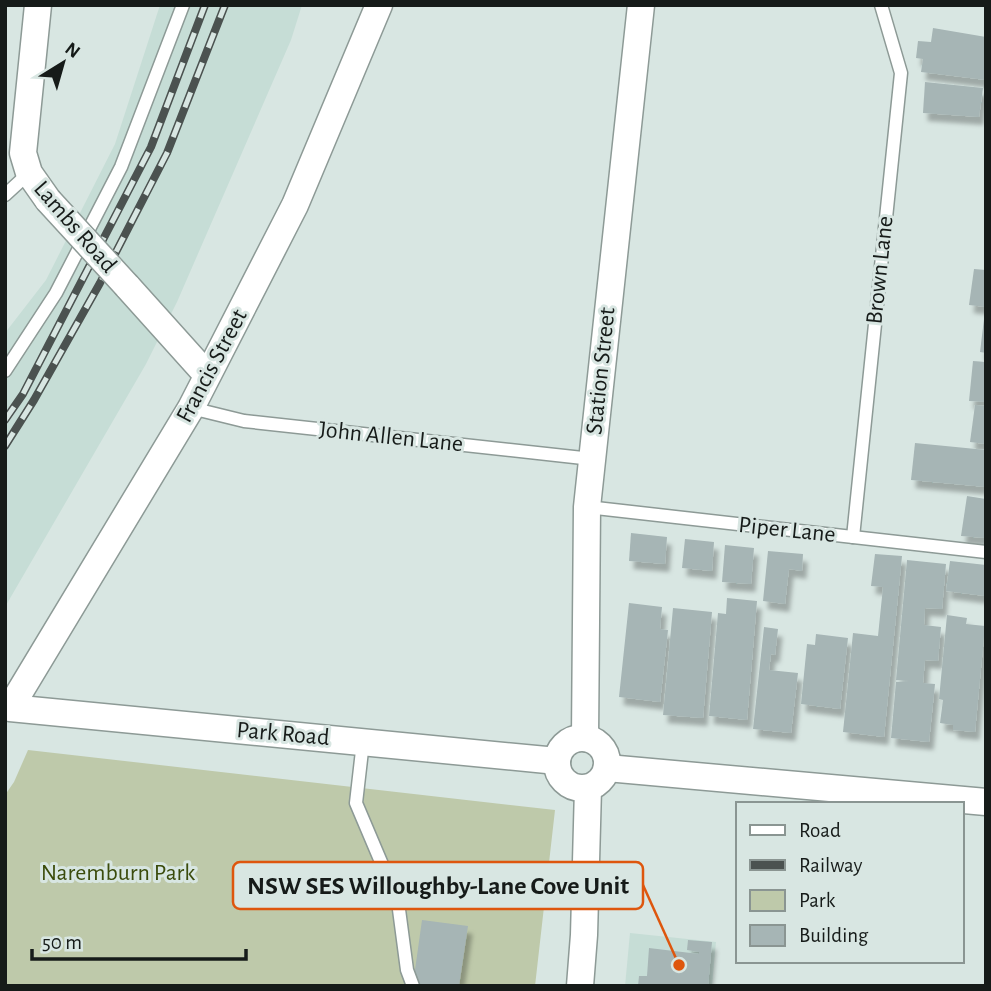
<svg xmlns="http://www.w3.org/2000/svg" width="991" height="991" font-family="'Alegreya Sans',sans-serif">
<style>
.built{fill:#c6ddd6}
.green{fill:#bec9aa}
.building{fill:#a6b5b5;filter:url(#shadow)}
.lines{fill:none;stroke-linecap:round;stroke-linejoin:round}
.lane-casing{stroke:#8d9a96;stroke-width:15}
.street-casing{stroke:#8d9a96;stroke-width:29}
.lane{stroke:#fff;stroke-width:12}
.street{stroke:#fff;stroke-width:26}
.rail-casing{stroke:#4b5250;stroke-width:8}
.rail{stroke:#d8e6e2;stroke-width:5;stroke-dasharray:16;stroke-linecap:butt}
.street-bridge-casing{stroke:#8d9a96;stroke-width:29;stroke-linecap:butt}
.street-bridge{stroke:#fff;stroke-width:26}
.labels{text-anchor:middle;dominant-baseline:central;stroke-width:6;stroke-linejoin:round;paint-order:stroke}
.street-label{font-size:24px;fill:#161b19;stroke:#d8e6e2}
.park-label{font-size:24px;fill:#3b4c0c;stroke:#d8e6e2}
.leader{fill:none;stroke:#de560d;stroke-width:2.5}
.callout-dot{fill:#de560d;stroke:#d8e6e2;stroke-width:2.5}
.callout{fill:#d8e6e2;stroke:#de560d;stroke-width:2.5}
.callout-label{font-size:26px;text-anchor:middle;font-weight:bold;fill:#161b19}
</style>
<defs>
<filter id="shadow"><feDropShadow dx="4.5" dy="8" stdDeviation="2" flood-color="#0004"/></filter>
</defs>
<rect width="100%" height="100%" fill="#d8e6e2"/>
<!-- built -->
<g class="built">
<polygon points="160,5 302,5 291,40 177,302 146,364 5,607 5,333 46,280 115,144"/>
<polygon points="630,933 716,942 712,986 625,986"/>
</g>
<!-- green -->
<polygon class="green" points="28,750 555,810 535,986 5,986 5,795 14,782"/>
<!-- building -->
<g class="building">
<polygon points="933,28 986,37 986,80 921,72 923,59 916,58 918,41 931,42"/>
<polygon points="925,82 983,88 979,117 923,113"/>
<polygon points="974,269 986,270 986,307 969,305"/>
<polygon points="984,319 986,319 986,353 980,352"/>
<polygon points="973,361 986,362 986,402 969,401"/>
<polygon points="975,405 986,406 986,444 970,442"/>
<polygon points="915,443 986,450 986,487 911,480"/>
<polygon points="967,496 986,499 986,538 961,536"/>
<polygon points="631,533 667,537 665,564 629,561"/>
<polygon points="685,539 714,542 712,571 682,568"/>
<polygon points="725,545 754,548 751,584 722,582"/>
<polygon points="768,551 803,554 802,571 789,569 785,604 763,601"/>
<polygon points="875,554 902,556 884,737 843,732 853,633 878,636 883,587 871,586"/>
<polygon points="907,560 946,564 942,609 925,608 924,625 941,627 938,661 925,660 923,683 935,684 929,742 891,738 896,682 909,681 896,680"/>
<polygon points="950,561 986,565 985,596 946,591"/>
<polygon points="727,598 757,601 747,720 709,716 718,613 726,614"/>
<polygon points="629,603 662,607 660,629 668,630 660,702 619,697"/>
<polygon points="673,608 712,612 703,718 663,715"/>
<polygon points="947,615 967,618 966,624 985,626 975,732 953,730 953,725 940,723 943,700 939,699"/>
<polygon points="764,627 778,629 775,655 771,654 769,670 798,673 791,733 753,729"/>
<polygon points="816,634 848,638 840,709 801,704 807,644 815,645"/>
<polygon points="422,920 468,926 459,986 413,984"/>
<polygon points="688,940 712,942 708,986 638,986 639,976 647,976 649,948 699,954 699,952 687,950"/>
</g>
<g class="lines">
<!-- lane casing -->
<g class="lane-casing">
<g id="lane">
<polyline points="5,195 29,173"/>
<polyline points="5,371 56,293 121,167 183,5"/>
<polyline points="191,408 244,421 592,459"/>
<polyline points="587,507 986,552"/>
<polyline points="853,537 901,73 881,5"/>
<polyline points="363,742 356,803 398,902 407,970 413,986"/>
</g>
</g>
<!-- street casing -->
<g class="street-casing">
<g id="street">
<polyline points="38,5 23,153 29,173 48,200"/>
<polyline points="379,5 295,205 191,408 10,708 557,761"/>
<polyline points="127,286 207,375"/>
<circle cx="582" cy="763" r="25"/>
<polyline points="585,738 587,507 641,5"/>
<polyline points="607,768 986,802"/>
<polyline points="580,986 584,935 588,788"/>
</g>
</g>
<!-- lane -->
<use href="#lane" class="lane"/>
<!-- street -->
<use href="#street" class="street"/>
<!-- rail casing -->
<g class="rail-casing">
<g id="rail">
<polyline points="5,420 23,394 151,147 205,5"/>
<polyline points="5,446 34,400 100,283 167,153 225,5"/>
</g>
</g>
<!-- rail -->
<use href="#rail" class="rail"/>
<!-- street-bridge casing -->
<g class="street-bridge-casing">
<polyline id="street-bridge" points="48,200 127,286"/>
</g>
<!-- street-bridge -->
<use href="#street-bridge" class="street-bridge"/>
</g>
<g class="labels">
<!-- street labels -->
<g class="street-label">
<text transform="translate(75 227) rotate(49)">Lambs Road</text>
<text transform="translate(880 270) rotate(-84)">Brown Lane</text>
<text transform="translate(212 366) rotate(-62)">Francis Street</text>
<text transform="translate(601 371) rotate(-84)">Station Street</text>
<text transform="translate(391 437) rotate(6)">John Allen Lane</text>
<text transform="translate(787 530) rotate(6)">Piper Lane</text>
<text transform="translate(283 734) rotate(5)">Park Road</text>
</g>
<!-- park labels -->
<g class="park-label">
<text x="118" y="873">Naremburn Park</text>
</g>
</g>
<!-- callouts -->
<path class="leader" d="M679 965L643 885"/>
<circle class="callout-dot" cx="679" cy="965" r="7"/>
<rect class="callout" x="233" y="862" width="410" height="47" rx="7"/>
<g class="callout-label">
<text x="438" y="894">NSW SES Willoughby-Lane Cove Unit</text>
</g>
<!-- border -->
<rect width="991" height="991" fill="none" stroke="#161b19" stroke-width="14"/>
<!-- legend -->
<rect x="736" y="802" width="228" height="161" fill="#d8e6e2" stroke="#8a9592" stroke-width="2"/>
<rect x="750" y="825" width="35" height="10" fill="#ffffff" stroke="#8a9592" stroke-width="2"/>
<text x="799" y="837" font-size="21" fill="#161b19">Road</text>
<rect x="750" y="860" width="35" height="10" fill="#4b5250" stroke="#8a9592" stroke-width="2"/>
<text x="799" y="872" font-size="21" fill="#161b19">Railway</text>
<rect x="750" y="890" width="35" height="21" fill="#bec9aa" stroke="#8a9592" stroke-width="2"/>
<text x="799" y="907" font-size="21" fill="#161b19">Park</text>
<rect x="750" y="925" width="35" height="21" fill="#a6b5b5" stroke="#8a9592" stroke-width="2"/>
<text x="799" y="942" font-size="21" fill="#161b19">Building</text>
<!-- north arrow -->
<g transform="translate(63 63) rotate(37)" stroke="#d8e6e2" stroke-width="5" paint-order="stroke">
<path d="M0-5L12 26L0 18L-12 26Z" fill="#161b19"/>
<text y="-10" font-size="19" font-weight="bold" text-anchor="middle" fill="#161b19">N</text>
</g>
<!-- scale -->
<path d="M32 949v10h214v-10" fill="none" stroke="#161b19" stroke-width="3.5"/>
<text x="42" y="949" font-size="21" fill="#161b19" stroke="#d8e6e2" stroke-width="5" paint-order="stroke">50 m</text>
</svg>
